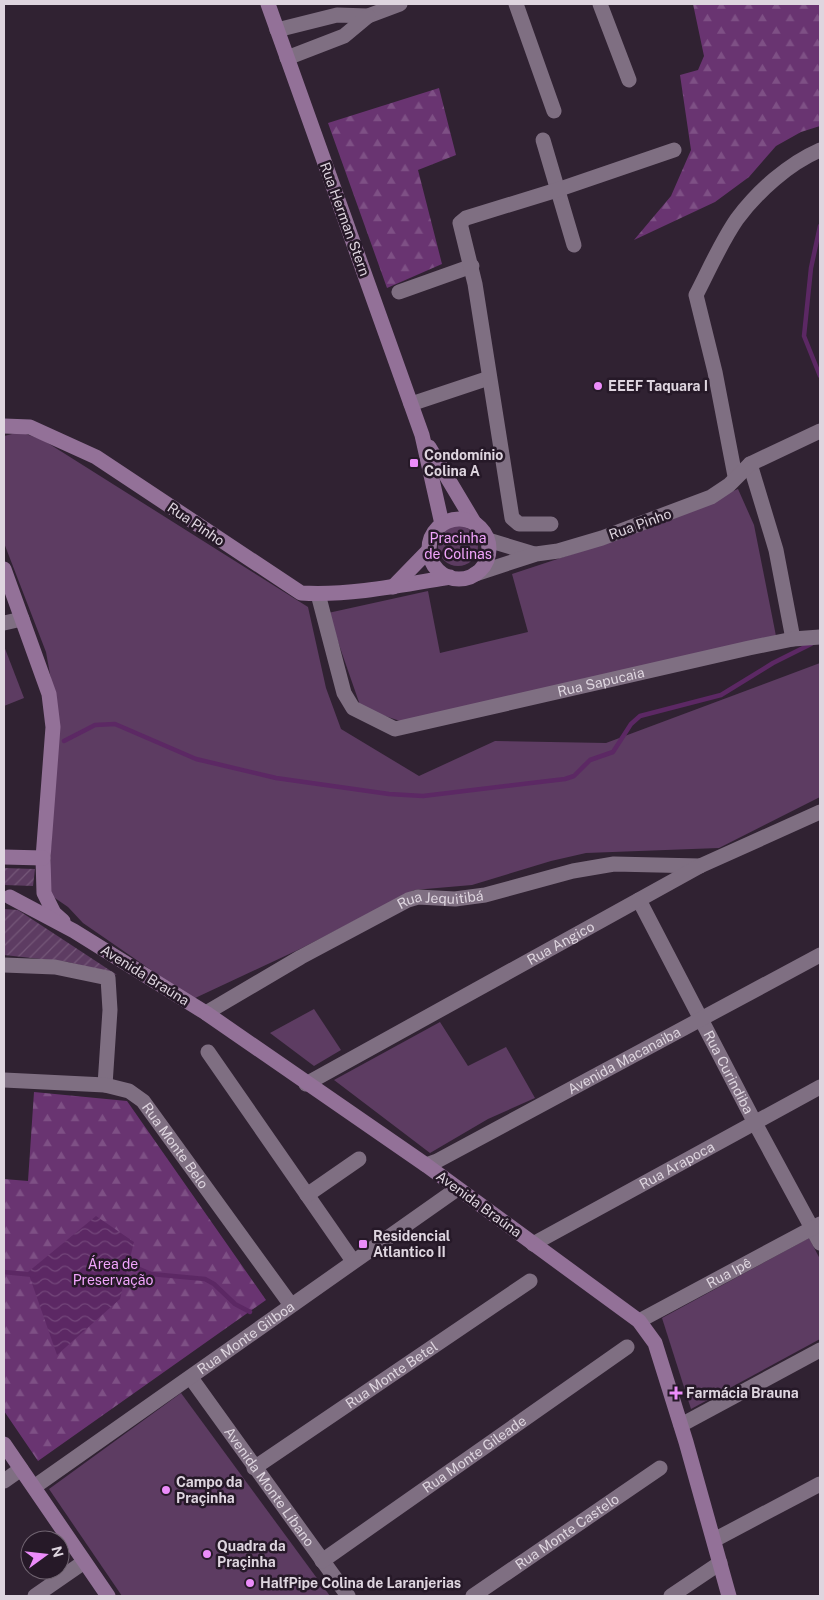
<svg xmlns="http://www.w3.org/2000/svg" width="824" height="1600" font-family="'Public Sans',sans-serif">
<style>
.green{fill:#5d3c62}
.forest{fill:url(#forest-firs)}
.garden{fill:url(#garden-furrows)}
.water{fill:url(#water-waves)}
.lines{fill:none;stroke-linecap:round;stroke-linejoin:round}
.stream{stroke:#5c2864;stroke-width:4.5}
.street{stroke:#7f6f82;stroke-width:15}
.secondary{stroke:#937198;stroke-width:15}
.poi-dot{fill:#ec8cfa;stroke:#261928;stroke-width:2}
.labels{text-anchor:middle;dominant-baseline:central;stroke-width:5;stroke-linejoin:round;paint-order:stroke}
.street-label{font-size:14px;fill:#ded5df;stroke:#261928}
.poi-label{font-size:14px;font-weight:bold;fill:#ded5df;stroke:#261928;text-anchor:start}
.park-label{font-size:14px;fill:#f2a5fd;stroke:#261928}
</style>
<defs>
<pattern id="forest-firs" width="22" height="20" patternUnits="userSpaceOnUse" patternTransform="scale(1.25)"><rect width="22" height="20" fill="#693471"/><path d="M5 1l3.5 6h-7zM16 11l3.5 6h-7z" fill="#7e5085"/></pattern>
<pattern id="garden-furrows" width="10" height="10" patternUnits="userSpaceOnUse" patternTransform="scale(1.25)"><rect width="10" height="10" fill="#5d3c62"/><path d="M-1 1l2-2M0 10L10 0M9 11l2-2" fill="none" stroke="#745778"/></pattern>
<pattern id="water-waves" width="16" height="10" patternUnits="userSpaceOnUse" patternTransform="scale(1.25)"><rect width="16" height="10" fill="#5c2864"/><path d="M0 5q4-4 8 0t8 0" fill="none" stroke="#73467a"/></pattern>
</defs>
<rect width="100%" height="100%" fill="#302232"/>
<!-- green -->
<g class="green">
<polygon points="20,432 43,440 308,607 326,688 341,729 419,776 495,741 606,743 820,663 820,797 719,848 586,853 551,861 472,885 414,890 300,949 193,999 83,923 68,907 49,894 57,713 46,652 4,543 4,436"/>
<polygon points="738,489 754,525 776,636 406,723 361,708 328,613 428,591 440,653 528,632 512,574 627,536"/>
<circle cx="458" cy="546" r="20"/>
<polygon points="4,646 24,698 4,706"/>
<polygon points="314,1009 341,1050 314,1066 270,1033"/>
<polygon points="440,1022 468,1066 506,1047 535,1098 488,1119 430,1153 334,1080"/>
<polygon points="809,1238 820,1259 820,1339 691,1409 662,1318"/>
<polygon points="181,1393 330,1596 122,1596 49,1489"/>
</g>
<!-- forest -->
<g class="forest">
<polygon points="693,4 820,4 820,126 801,132 776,146 749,177 715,202 634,240 671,196 691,150 680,75 698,70 704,56"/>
<polygon points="439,88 456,155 418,170 442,264 387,288 328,123"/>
<polygon points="34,1092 127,1101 266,1300 38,1461 4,1411 4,1179 28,1181"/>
</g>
<!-- garden -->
<g class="garden">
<polygon points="4,868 35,869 33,886 4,885"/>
<polygon points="4,909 18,910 117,975 68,962 4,955"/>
</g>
<!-- water -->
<polygon class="water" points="96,1216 134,1242 120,1299 57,1355 28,1272"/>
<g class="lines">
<!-- stream -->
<g class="stream">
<polyline points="820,226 811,268 804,336 820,376"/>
<polyline points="64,741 95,725 115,724 196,759 276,778 389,794 423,796 565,779 574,776 590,760 613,752 631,724 640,716 721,695 773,663 811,644"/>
<polyline points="123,1262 151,1274 205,1279 214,1284 235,1304 250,1312"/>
<polyline points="4,1272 34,1275"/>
</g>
<!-- street -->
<g class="street">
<polyline points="516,4 554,111"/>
<polyline points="600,4 629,80"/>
<polyline points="277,30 337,15 368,16 400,4"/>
<polyline points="287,58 344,36 368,16"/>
<polyline points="543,140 574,245"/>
<polyline points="399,292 472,266"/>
<polyline points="411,404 489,378"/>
<polyline points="750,464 776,550 793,639"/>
<path d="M735,476L715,372L696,295C709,270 721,242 737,219C758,191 788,164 820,150"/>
<polyline points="551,524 519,524 512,518 475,284 460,223 466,218 557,190 674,150"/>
<polyline points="488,540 534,554"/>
<polyline points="475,574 536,554 558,551 602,538 711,497 729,485 750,464 820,431"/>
<path id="s1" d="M318,594L344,693L353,708L395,729L749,648L793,639L820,637"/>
<polyline points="4,623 22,619"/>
<path id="s2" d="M639,900L755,1123L820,1243"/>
<polyline points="4,965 55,967 108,978 110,1010 105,1085"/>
<path id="s3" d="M206,1013L301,957L408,900L418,897L455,899L485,895L573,871L614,864L700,866"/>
<polyline points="208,1052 353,1261"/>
<path id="s4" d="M4,1080L105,1085L129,1091L143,1101L291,1305"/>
<path id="s5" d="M306,1084L700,866L820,812"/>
<path id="s6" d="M426,1165L437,1161L820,955"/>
<polyline points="307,1195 359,1159"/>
<path id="s7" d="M533,1244L820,1087"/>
<path id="s8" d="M639,1321L820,1224"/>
<path id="s9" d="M191,1378L348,1596"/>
<polyline points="681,1425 820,1350"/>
<path id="s10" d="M254,1468L530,1281"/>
<polyline points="4,1481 21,1469"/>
<path id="s11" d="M34,1487L457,1189"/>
<polyline points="714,1540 820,1484"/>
<path id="s12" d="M322,1561L627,1347"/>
<polyline points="35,1596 84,1562"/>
<path id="s13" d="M473,1596L660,1468"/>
<polyline points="671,1596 720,1563"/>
</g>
<!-- secondary -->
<g class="secondary">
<polyline points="268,4 422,435 442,524"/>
<path d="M4,426L30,427L96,457L301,593C350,596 402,585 450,577"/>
<polyline points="429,447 475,524"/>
<circle cx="459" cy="549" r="30"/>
<polyline points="4,569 49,694 53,727 43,858 44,893 54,913 63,921"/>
<polyline points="393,587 429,550"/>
<polyline points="4,857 43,858"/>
<polyline points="10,897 74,931 206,1013 426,1165 639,1321 655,1343 686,1442 729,1596"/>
<polyline points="4,1444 108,1596"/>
</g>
</g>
<!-- markers -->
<g class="poi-dot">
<circle cx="598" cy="386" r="5"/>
<rect x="409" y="458" width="10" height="10" rx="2.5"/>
<rect x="358" y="1239" width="10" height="10" rx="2.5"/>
<path d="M673.5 1385.5h5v5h5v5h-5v5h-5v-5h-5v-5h5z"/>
<circle cx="166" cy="1490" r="5"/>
<circle cx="207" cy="1554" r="5"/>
<circle cx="250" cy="1583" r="5"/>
</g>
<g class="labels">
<!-- street labels -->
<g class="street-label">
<text transform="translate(345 219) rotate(70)">Rua Herman Stern</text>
<text transform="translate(196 524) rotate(34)">Rua Pinho</text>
<text transform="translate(640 524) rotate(-20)">Rua Pinho</text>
<text stroke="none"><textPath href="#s1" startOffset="378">Rua Sapucaia</textPath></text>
<text stroke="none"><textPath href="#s3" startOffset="264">Rua Jequitibá</textPath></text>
<text stroke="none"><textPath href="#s5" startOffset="291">Rua Angico</textPath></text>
<text transform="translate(145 975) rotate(32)">Avenida Braúna</text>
<text stroke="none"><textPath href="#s6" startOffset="224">Avenida Macanaiba</textPath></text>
<text stroke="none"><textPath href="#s2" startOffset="194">Rua Curindiba</textPath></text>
<text stroke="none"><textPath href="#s4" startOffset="198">Rua Monte Belo</textPath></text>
<text stroke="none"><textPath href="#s7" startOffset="164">Rua Arapoca</textPath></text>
<text transform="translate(479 1204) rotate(36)">Avenida Braúna</text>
<text stroke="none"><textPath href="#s8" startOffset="102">Rua Ipê</textPath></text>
<text stroke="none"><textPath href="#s11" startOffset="259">Rua Monte Gilboa</textPath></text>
<text stroke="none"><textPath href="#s10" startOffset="166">Rua Monte Betel</textPath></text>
<text stroke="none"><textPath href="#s12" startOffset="186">Rua Monte Gileade</textPath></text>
<text stroke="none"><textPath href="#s9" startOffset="134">Avenida Monte Líbano</textPath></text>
<text stroke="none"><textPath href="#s13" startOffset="114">Rua Monte Castelo</textPath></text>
</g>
<!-- poi labels -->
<g class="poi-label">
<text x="608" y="386">EEEF Taquara I</text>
<text x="424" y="455">Condomínio<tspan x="424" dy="16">Colina A</tspan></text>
<text x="373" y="1236">Residencial<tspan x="373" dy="16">Atlantico II</tspan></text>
<text x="686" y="1393">Farmácia Brauna</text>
<text x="176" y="1482">Campo da<tspan x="176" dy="16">Praçinha</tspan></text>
<text x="217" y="1546">Quadra da<tspan x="217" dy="16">Praçinha</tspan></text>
<text x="260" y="1583">HalfPipe Colina de Laranjerias</text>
</g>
<!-- park labels -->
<g class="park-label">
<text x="458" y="538">Pracinha<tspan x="458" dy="16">de Colinas</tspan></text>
<text x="113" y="1264">Área de<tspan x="113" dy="16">Preservação</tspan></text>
</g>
</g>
<!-- border -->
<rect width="824" height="1600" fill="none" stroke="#ded5df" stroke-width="10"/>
<!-- north arrow -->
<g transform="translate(45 1555) rotate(75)"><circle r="24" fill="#261928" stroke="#706471"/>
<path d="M0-4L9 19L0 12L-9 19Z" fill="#ec8cfa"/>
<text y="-8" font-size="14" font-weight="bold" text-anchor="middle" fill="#ded5df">N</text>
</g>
</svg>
